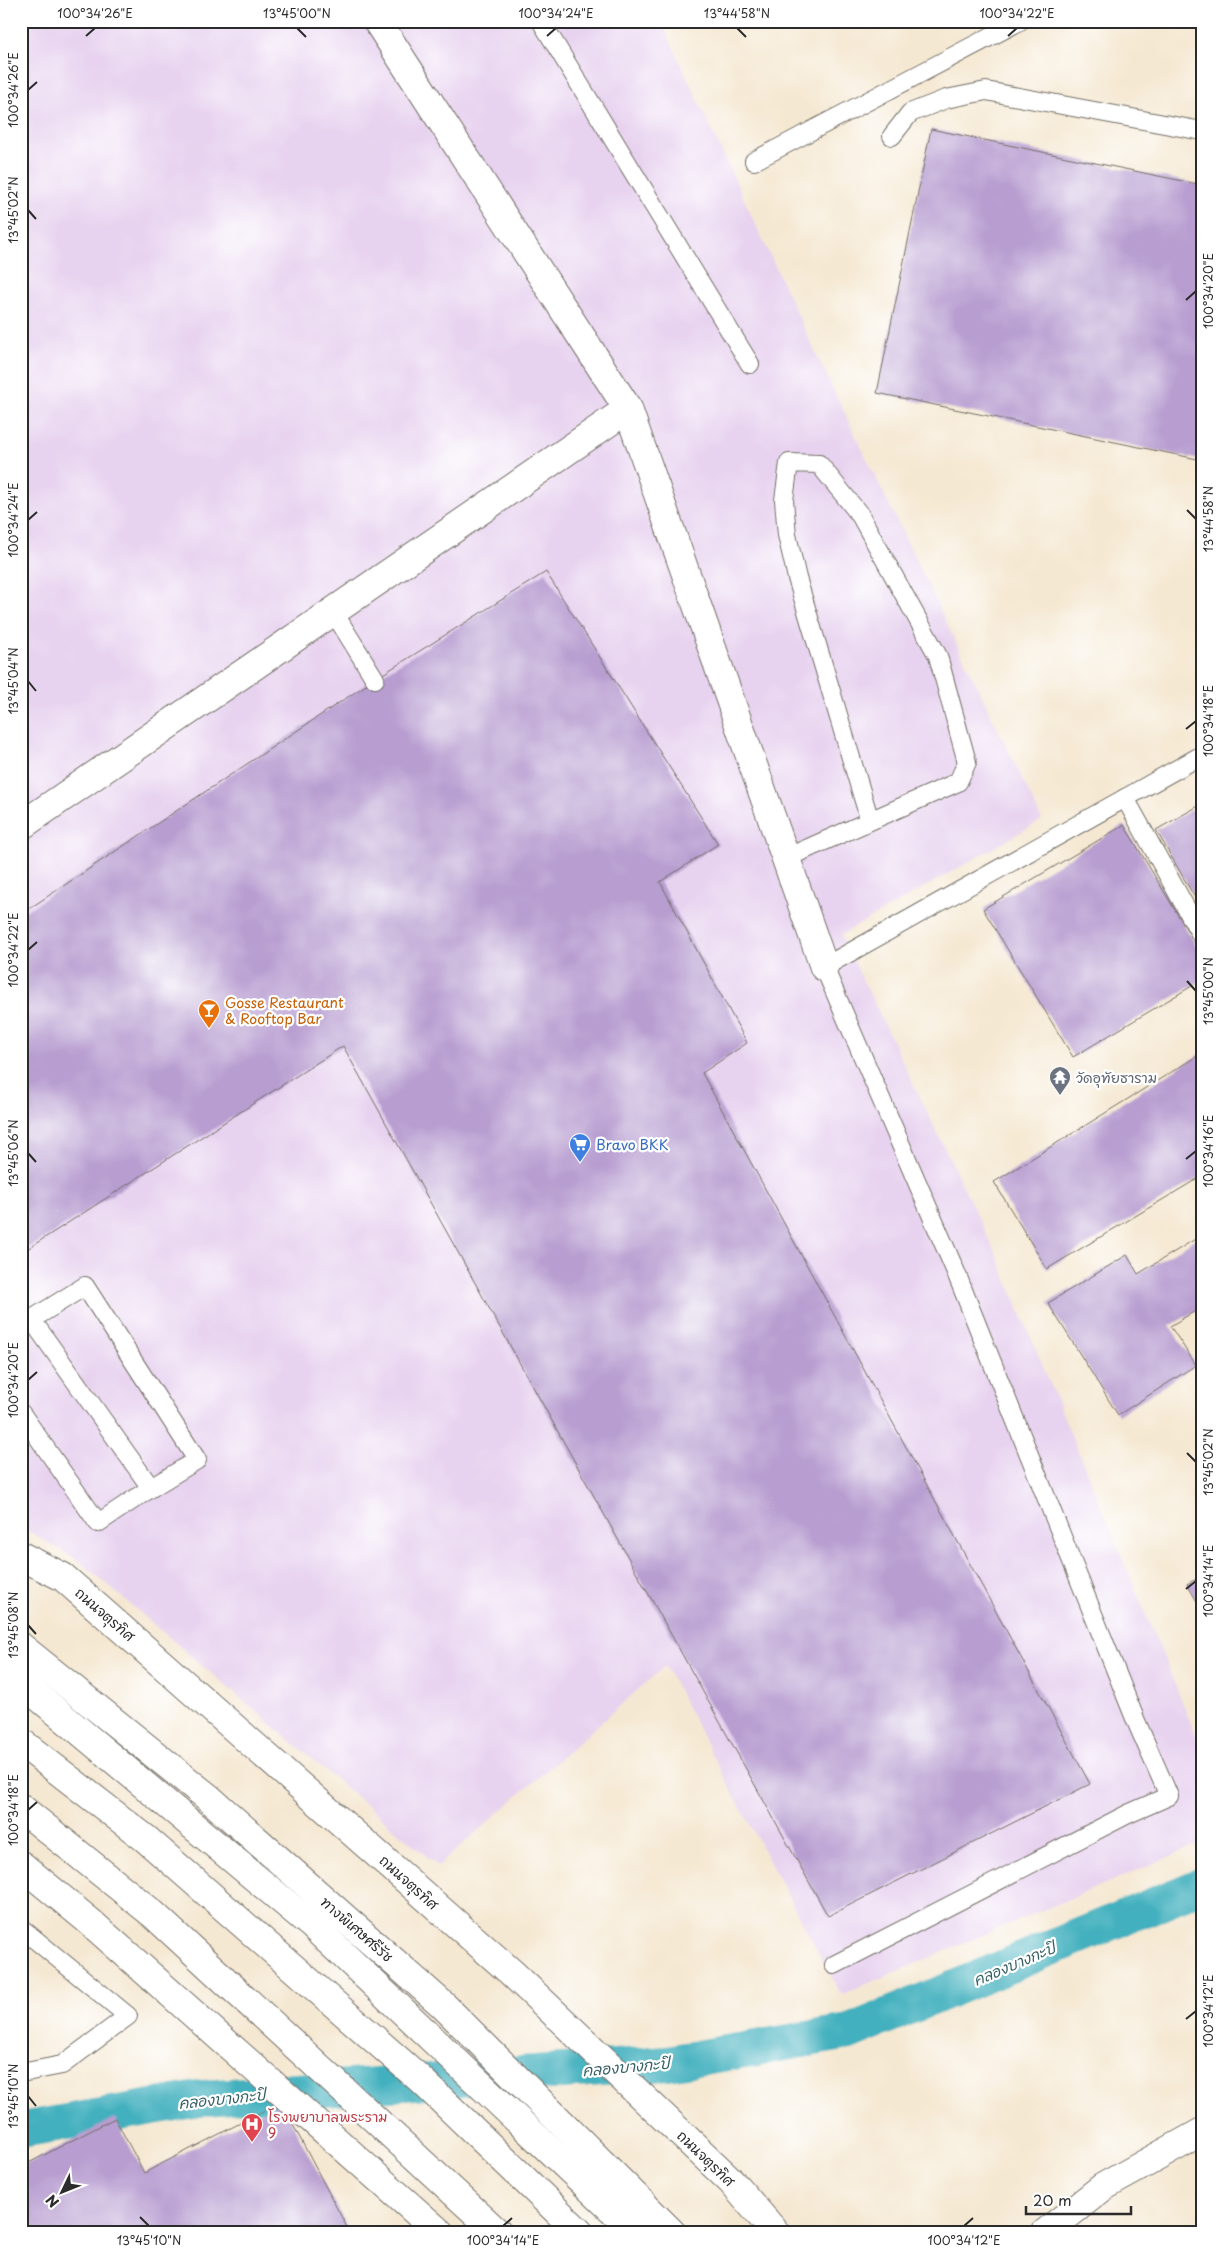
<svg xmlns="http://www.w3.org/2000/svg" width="1223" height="2254" font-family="'Playpen Sans','Playpen Sans Thai',sans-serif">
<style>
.built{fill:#e7d2ef}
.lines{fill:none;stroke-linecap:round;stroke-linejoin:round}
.canal{stroke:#42b0be;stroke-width:36}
.building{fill:#b79dd0}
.lane-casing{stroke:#726d65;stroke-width:20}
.street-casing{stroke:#726d65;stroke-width:30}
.secondary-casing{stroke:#726d65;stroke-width:30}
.highway-casing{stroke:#726d65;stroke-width:30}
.lane{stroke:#fff;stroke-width:18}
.street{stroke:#fff;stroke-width:28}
.secondary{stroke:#fff;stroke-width:28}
.highway{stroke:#fff;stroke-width:28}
.ticks{fill:none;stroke:#2b2b2b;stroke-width:2}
.labels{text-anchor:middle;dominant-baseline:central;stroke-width:4.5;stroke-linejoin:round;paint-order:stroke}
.food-label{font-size:14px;fill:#c56008;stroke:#fff;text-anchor:start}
.worship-label{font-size:14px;fill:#5b616d;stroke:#fff;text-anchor:start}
.shop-label{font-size:14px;fill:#366cbe;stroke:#fff;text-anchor:start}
.street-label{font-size:14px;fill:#2b2b2b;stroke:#fff}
.health-label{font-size:14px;fill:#be3a42;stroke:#fff;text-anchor:start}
.water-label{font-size:15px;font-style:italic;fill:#346066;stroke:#fff}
.neatline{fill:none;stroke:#2b2b2b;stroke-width:2}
.ticks-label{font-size:12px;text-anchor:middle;fill:#2b2b2b}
</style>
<rect width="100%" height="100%" fill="#fff"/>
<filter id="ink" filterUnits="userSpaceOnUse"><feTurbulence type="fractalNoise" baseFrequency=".02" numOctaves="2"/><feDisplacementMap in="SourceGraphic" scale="10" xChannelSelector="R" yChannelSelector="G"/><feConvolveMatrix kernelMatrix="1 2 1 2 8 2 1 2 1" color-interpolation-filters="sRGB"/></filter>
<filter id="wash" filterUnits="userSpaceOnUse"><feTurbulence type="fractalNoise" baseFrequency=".0096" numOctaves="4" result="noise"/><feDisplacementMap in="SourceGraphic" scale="20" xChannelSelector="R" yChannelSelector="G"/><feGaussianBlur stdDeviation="1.12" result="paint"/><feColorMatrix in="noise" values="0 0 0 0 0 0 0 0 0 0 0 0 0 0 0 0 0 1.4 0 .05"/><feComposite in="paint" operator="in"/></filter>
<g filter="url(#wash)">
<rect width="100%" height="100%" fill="#f5e8d2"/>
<!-- built -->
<polygon class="built" points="21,21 661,21 815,352 1042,820 841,935 998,1258 1202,1750 1202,1843 841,1995 665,1666 438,1866 78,1560 21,1527"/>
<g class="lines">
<!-- canal -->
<polyline class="canal" points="21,2130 204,2098 668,2063 849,2032 1202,1885"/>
</g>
<g id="blocks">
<!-- building -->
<g class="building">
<polygon points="931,129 1202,185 1202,460 877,393"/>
<polygon points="546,572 718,844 660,882 747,1043 702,1073 1090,1784 828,1916 343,1046 21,1253 21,914 375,679"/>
<polygon points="1202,804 1202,910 1156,830"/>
<polygon points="1124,825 1202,955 1202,980 1073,1057 983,909"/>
<polygon points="1202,1053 1202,1176 1047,1269 994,1182"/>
<polygon points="1202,1235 1202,1307 1170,1326 1196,1365 1118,1415 1048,1303 1127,1255 1138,1274"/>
<polygon points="1202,1576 1202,1610 1187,1584"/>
<polygon points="281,2102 350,2233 21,2233 21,2167 115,2118 144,2173"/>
</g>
</g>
</g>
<g filter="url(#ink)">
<use href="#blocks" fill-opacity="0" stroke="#726d65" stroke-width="1"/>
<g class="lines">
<!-- lane casing -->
<g class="lane-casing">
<g id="lane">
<polyline points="541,21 750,364"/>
<polyline points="892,136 910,113 946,99 986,91 1202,131"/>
<polyline points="754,161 1020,21"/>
<polyline points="333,611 375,679"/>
<polyline points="1125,798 1202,937"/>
<polyline points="786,858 958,782 967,762 938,656 860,515 819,464 789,463 784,500 787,535 797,578 870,821"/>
<polyline points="21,1326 85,1286 197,1460 151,1488 32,1320"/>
<polyline points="21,1413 98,1523 151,1488"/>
<polyline points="21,1928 128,2016 62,2065 21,2073"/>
<polyline points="834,1965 1128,1814 1169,1796 1136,1721 955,1270 824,967 1202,755"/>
</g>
</g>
<!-- street casing -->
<g class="street-casing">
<g id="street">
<polyline points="377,21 628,409 824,967"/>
<polyline points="21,826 628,409"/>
<polyline points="1045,2233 1103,2187 1202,2132"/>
</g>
</g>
<!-- secondary casing -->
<g class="secondary-casing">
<g id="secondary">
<polyline points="21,1556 63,1577 512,1973 731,2181 776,2233"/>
<polyline points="21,1682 313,1926 637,2233"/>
<polyline points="21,1808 153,1914 498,2233"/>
<polyline points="21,1865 89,1921 440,2233"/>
</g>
</g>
<!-- highway casing -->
<g class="highway-casing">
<g id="highway">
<polyline points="21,1647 210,1799 443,2005 672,2233"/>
<polyline points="21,1742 146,1839 420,2079 580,2233"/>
</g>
</g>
<!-- lane -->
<use href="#lane" class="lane"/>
<!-- street -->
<use href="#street" class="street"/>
<!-- secondary -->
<use href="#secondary" class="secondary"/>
<!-- highway -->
<use href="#highway" class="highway"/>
</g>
</g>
<!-- ticks -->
<path class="ticks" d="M297,28L306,37M737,28L746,37M86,36L95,28M547,36L556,28M1008,36L1017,28M28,90L37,82M28,210L36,219M1186,300L1196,291M1187,510L1196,519M28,520L37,512M28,681L36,691M1186,729L1196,721M28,950L37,942M1187,981L1196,991M28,1153L36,1162M1186,1159L1196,1151M28,1380L37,1372M1187,1453L1196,1462M1186,1589L1196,1581M28,1625L36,1634M28,1810L37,1802M1186,2019L1196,2011M28,2096L36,2106M140,2217L149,2226M503,2226L512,2218M964,2226L973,2218"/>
<!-- icons -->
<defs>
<g id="bar-pin" transform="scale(1.125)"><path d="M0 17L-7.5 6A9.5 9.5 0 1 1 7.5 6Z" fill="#e8710a" stroke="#fff"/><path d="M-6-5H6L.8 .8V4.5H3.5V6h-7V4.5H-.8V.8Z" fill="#fff"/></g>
<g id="temple-pin" transform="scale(1.125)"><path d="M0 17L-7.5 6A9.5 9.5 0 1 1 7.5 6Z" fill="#6b7280" stroke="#fff"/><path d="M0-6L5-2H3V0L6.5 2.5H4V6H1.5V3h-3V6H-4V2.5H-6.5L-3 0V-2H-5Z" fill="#fff"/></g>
<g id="supermarket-pin" transform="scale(1.125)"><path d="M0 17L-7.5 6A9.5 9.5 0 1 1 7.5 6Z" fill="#3f7fe0" stroke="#fff"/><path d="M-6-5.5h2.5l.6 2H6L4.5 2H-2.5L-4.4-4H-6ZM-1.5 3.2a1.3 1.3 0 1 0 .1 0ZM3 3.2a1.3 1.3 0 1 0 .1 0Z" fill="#fff"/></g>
<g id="hospital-pin" transform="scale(1.125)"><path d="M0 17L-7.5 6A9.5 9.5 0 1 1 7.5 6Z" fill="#e0444e" stroke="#fff"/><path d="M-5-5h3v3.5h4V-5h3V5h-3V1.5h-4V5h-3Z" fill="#fff"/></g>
</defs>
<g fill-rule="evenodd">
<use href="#bar-pin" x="209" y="1010"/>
<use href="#temple-pin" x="1060" y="1077"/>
<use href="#supermarket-pin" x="580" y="1144"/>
<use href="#hospital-pin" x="252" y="2124"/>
</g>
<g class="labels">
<!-- food labels -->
<g class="food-label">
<text x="225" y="1002">Gosse Restaurant<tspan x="225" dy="16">&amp; Rooftop Bar</tspan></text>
</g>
<!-- worship labels -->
<g class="worship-label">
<text x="1076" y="1077">วัดอุทัยธาราม</text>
</g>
<!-- shop labels -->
<g class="shop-label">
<text x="596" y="1144">Bravo BKK</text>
</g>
<!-- street labels -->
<g class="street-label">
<text transform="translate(105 1614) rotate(41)">ถนนจตุรทิศ</text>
<text transform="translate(409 1882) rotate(42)">ถนนจตุรทิศ</text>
<text transform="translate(357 1929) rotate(41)">ทางพิเศษศรีรัช</text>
<text transform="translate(706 2158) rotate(44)">ถนนจตุรทิศ</text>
</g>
<!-- health labels -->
<g class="health-label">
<text x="268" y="2116">โรงพยาบาลพระราม<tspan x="268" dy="16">9</tspan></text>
</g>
<!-- water labels -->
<g class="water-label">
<text transform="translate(1014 1963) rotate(-23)">คลองบางกะปิ</text>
<text transform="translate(626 2066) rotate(-5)">คลองบางกะปิ</text>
<text transform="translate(222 2098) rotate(-6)">คลองบางกะปิ</text>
</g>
</g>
<!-- margin -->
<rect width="1223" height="2254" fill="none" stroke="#fff" stroke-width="55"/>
<!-- north arrow -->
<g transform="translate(62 2192) rotate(227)" stroke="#ffffff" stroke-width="4" paint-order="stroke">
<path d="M0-4L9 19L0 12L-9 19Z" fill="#2b2b2b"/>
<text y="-8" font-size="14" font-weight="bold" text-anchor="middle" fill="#2b2b2b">N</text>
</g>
<!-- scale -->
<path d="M1026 2206v8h105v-8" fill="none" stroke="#2b2b2b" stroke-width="2.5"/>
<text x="1033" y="2206" font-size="15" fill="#2b2b2b" stroke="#ffffff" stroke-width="4" paint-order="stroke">20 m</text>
<rect x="28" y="28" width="1168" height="2198" class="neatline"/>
<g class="ticks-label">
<text x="95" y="18">100°34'26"E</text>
<text x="297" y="18">13°45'00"N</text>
<text x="556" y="18">100°34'24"E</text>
<text x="737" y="18">13°44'58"N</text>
<text x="1017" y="18">100°34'22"E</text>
<text transform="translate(14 90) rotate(-90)" y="4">100°34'26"E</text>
<text transform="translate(14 210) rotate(-90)" y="4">13°45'02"N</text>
<text transform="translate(1209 291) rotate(-90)" y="4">100°34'20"E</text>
<text transform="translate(1209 519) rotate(-90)" y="4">13°44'58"N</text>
<text transform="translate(14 520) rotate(-90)" y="4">100°34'24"E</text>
<text transform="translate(14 681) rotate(-90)" y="4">13°45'04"N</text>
<text transform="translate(1209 721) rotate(-90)" y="4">100°34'18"E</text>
<text transform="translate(14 950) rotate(-90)" y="4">100°34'22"E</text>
<text transform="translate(1209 991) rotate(-90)" y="4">13°45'00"N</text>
<text transform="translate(1209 1151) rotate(-90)" y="4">100°34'16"E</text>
<text transform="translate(14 1153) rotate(-90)" y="4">13°45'06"N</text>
<text transform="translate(14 1380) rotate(-90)" y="4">100°34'20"E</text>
<text transform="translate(1209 1462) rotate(-90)" y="4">13°45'02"N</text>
<text transform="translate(1209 1581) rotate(-90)" y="4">100°34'14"E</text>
<text transform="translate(14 1625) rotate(-90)" y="4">13°45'08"N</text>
<text transform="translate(14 1810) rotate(-90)" y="4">100°34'18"E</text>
<text transform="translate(1209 2011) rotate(-90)" y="4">100°34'12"E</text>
<text transform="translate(14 2096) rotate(-90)" y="4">13°45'10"N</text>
<text x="149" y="2245">13°45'10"N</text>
<text x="503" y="2245">100°34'14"E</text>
<text x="964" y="2245">100°34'12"E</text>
</g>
</svg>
